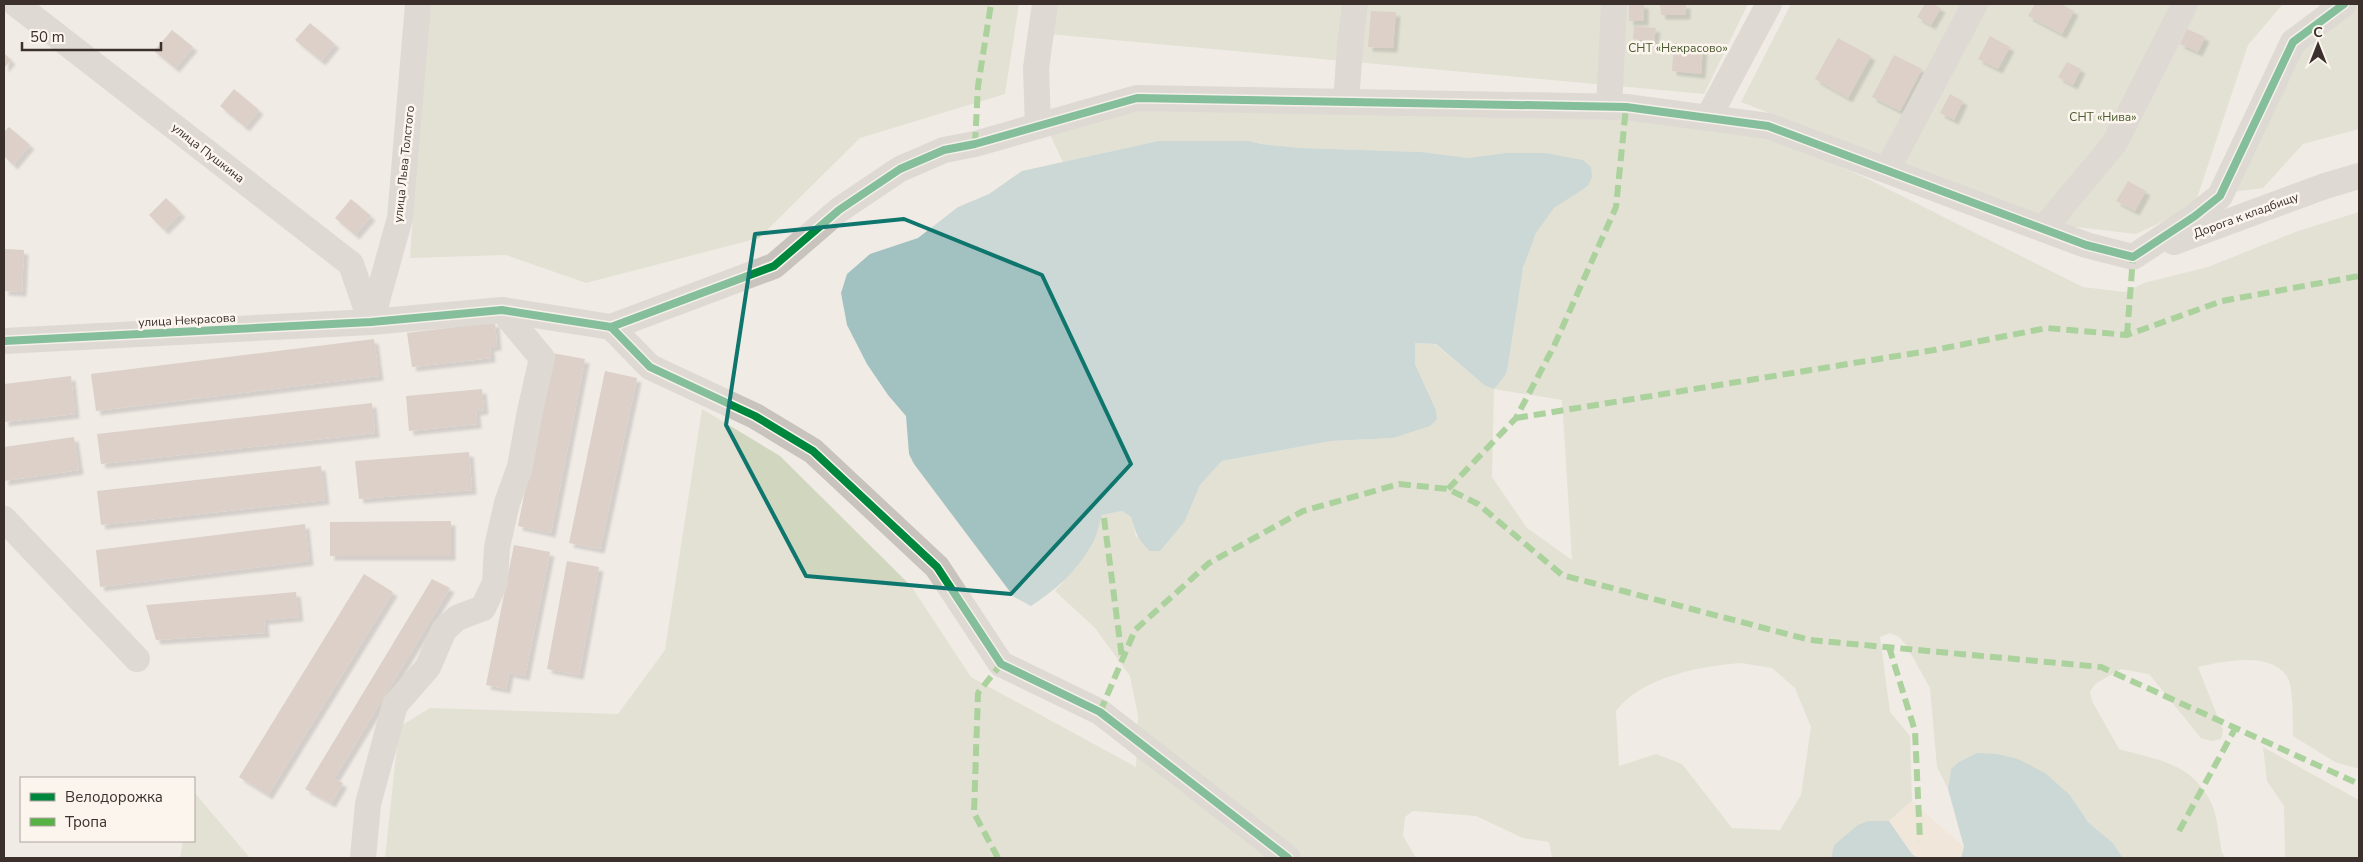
<svg xmlns="http://www.w3.org/2000/svg" width="2363" height="862" font-family="'Nunito Sans',sans-serif">
<style>
.green{fill:#d1d6bf;fill-rule:evenodd}
.sand{fill:#efe3cc}
.water{fill:#a1c2c1}
.building{fill:#c3afa7;filter:url(#shadow)}
.lines{fill:none;stroke-linecap:round;stroke-linejoin:round}
.minor{stroke:#c9c3be;stroke-width:26}
.quiet{stroke:#57b246;stroke-width:6;stroke-dasharray:12 6;stroke-linecap:butt}
.cycleway-casing{stroke:#fbf5ee;stroke-width:11}
.cycleway{stroke:#00873e;stroke-width:8}
.marked{fill:none;stroke:#0f766e;stroke-width:4;stroke-linejoin:round}
.labels{text-anchor:middle;dominant-baseline:central;stroke-width:5;stroke-linejoin:round;paint-order:stroke}
.park-label{font-size:12px;fill:#4a5a2e;stroke:#fbf5ee}
.street-label{font-size:12px;fill:#3b302b;stroke:#fbf5ee}
</style>
<defs>
<filter id="shadow"><feDropShadow dx="4.5" dy="4.5" stdDeviation="1" flood-color="#0004"/></filter>
</defs>
<rect width="100%" height="100%" fill="#f0ebe5"/>
<!-- green -->
<g class="green">
<polygon points="427,4 1019,4 1005,94 860,138 759,238 586,283 506,255 410,258"/>
<polygon points="1043,4 1748,4 1704,94 1038,33"/>
<polygon points="1791,4 2283,4 2248,45 2194,207 2136,234 2051,224 1741,102"/>
<polygon points="2359,4 2359,129 2303,144 2263,188 2233,192 2295,52"/>
<path d="M1160,100L1602,115L1754,130L1864,177L2083,287L2125,292L2144,283L2208,267L2298,231L2359,212V769L2335,762L2293,736C2292,721 2295,688 2286,675C2268,651 2221,662 2198,667L2223,730L2221,739L2211,741L2201,738L2149,674L2121,669L2095,684L2090,692L2092,701L2119,749C2161,761 2194,763 2213,807C2218,821 2219,838 2222,853L2226,858H2123L2113,843L2088,822L2070,795L1951,769L1948,789L1937,767L1930,688L1906,645L1899,637L1890,633L1880,637L1890,712L1910,736L1912,801L1889,821H1868L1834,845L1831,858H1552L1549,842L1523,838L1476,816L1413,811L1405,817L1403,836L1416,858H385L399,727L430,708L618,714L665,650L702,409L780,456L911,586L971,677L1136,767L1138,716L1130,676L1095,628L1055,591C1080,563 1090,550 1102,515L1122,511L1131,517L1136,537L1185,521L1200,485L1222,461L1331,441L1393,438L1436,410L1415,364V343L1435,344L1484,385L1508,365C1516,316 1517,247 1553,209C1562,200 1577,193 1588,186L1506,153L1468,158L1420,152L1302,148L1261,144L1250,141H1158L1063,162L1043,120ZM1494,389L1562,400L1572,560L1527,528L1492,477ZM1741,663L1772,668L1795,688L1811,727L1801,795L1780,830L1732,828L1682,764L1656,754L1619,766L1616,711C1641,677 1701,666 1741,663Z"/>
<polygon points="2263,747 2359,800 2359,858 2285,858 2284,806 2267,781"/>
<polygon points="194,792 250,858 180,858 183,841 194,841"/>
</g>
<!-- sand -->
<polygon class="sand" points="1912,801 1964,847 1961,858 1918,858 1912,854 1889,821"/>
<!-- water -->
<g class="water">
<path d="M1158,141H1250L1261,144L1302,148L1421,152L1468,158L1506,153H1545L1583,160L1591,167L1592,177L1588,186L1554,208L1536,233L1523,268L1508,365L1506,374L1494,389L1484,385L1436,344L1415,343V364L1436,410L1437,419L1430,426L1393,438L1331,441L1222,461L1200,485L1185,521L1160,551H1150C1138,540 1135,532 1131,517L1122,511L1102,515C1099,524 1097,536 1092,544C1077,571 1056,590 1031,606L1014,597L914,464L909,454L906,416L888,395L867,364L847,325L841,293L847,274L870,254L918,238L958,207L989,194L1022,171Z"/>
<polygon points="1977,753 1997,754 2018,759 2045,773 2070,795 2088,822 2113,843 2123,858 1961,858 1964,847 1948,789 1951,769 1959,762"/>
<polygon points="1868,821 1889,821 1912,854 1918,858 1831,858 1834,845 1858,825"/>
</g>
<!-- building -->
<g class="building">
<rect x="1629" y="4" width="15" height="17"/>
<polygon points="1660,4 1686,4 1686,15 1661,15"/>
<polygon points="1925,4 1933,4 1941,8 1931,25 1917,17"/>
<polygon points="2035,4 2061,4 2074,11 2062,34 2028,16"/>
<polygon points="1371,11 1396,12 1393,48 1368,47"/>
<polygon points="310,23 335,44 321,61 295,40"/>
<polygon points="1634,26 1656,28 1654,41 1633,39"/>
<polygon points="2187,29 2205,37 2198,52 2180,44"/>
<polygon points="172,30 193,47 175,68 154,51"/>
<polygon points="1990,36 2010,47 1998,69 1978,59"/>
<polygon points="1838,38 1871,56 1848,98 1815,79"/>
<polygon points="1674,43 1703,46 1701,74 1672,71"/>
<polygon points="4,53 11,60 4,68"/>
<polygon points="1894,55 1922,69 1900,111 1872,97"/>
<polygon points="2067,62 2081,69 2073,85 2058,77"/>
<polygon points="234,89 259,110 245,127 220,106"/>
<polygon points="1950,94 1963,101 1954,120 1940,113"/>
<polygon points="9,127 30,145 13,165 4,156 4,132"/>
<polygon points="2128,181 2146,191 2135,211 2116,201"/>
<polygon points="166,198 181,213 164,230 149,215"/>
<polygon points="351,199 371,216 355,235 335,218"/>
<polygon points="4,249 24,250 22,292 4,291"/>
<polygon points="495,322 497,346 490,347 491,358 412,367 407,333"/>
<polygon points="374,339 379,376 96,411 91,374"/>
<polygon points="552,353 585,359 551,533 518,526"/>
<polygon points="605,371 637,378 600,549 569,543"/>
<polygon points="71,376 75,414 4,422 4,384"/>
<polygon points="482,389 484,410 476,411 477,424 409,431 406,396"/>
<polygon points="372,403 375,433 101,464 97,434"/>
<polygon points="74,437 79,470 4,481 4,447"/>
<polygon points="469,452 472,490 359,499 355,461"/>
<polygon points="321,466 325,500 101,525 97,491"/>
<polygon points="451,521 451,556 330,556 330,522"/>
<polygon points="305,524 309,561 100,587 96,550"/>
<polygon points="514,545 550,552 525,676 509,673 506,689 486,685"/>
<polygon points="567,561 599,567 579,675 547,669"/>
<polygon points="364,574 393,592 268,795 239,777"/>
<polygon points="432,579 450,588 334,779 343,783 331,803 305,789"/>
<polygon points="296,592 299,617 264,620 265,633 156,640 146,605"/>
</g>
<g class="lines">
<!-- minor -->
<g class="minor">
<polyline points="16,4 351,264 371,322"/>
<polyline points="1346,102 1350,46 1355,4"/>
<polyline points="1609,107 1614,4"/>
<polyline points="1708,118 1769,4"/>
<polyline points="1038,126 1036,68 1045,4"/>
<polyline points="1887,170 1975,4"/>
<polyline points="2043,229 2114,144 2185,4"/>
<polyline points="2174,242 2325,186 2359,176"/>
<polyline points="371,322 400,218 418,4"/>
<polyline points="611,327 774,266 839,210 900,169 944,150 975,144 1137,98 1626,107 1768,126 2086,245 2133,257 2195,216 2220,196 2293,42 2344,4"/>
<polyline points="4,341 371,322 502,310 611,327 650,367 755,416 813,451 937,567 1001,664 1100,712 1288,858"/>
<polyline points="4,519 137,659"/>
<polyline points="363,858 368,804 395,705 428,667 444,630 457,618 483,608 495,583 497,547 507,503 520,467 530,411 542,358 502,310"/>
</g>
<!-- quiet -->
<g class="quiet">
<polyline points="975,144 978,86 991,4"/>
<polyline points="2127,335 2133,257"/>
<polyline points="1516,418 1934,350 2047,328 2127,335 2222,301 2359,276"/>
<polyline points="1448,489 1516,418 1554,346 1616,207 1626,107"/>
<polyline points="1104,518 1122,658"/>
<polyline points="1889,647 1915,731 1920,841"/>
<polyline points="1100,712 1135,630 1209,563 1303,511 1399,484 1448,489 1478,504 1562,575 1810,640 2101,667 2359,784"/>
<polyline points="2179,831 2236,727"/>
<polyline points="998,858 974,813 978,693 1001,664"/>
</g>
<!-- cycleway casing -->
<g class="cycleway-casing">
<g id="cycleway">
<polyline points="611,327 774,266 839,210 900,169 944,150 975,144 1137,98 1626,107 1768,126 2086,245 2133,257 2195,216 2220,196 2293,42 2344,4"/>
<polyline points="4,341 371,322 502,310 611,327 650,367 755,416 813,451 937,567 1001,664 1100,712 1288,858"/>
</g>
</g>
<!-- cycleway -->
<use href="#cycleway" class="cycleway"/>
</g>
<!-- marked area -->
<path d="M0 0H2363V862H0ZM904,219L1042,275L1131,464L1011,594L806,576L726,425L755,234Z" fill="#f0ebe5" fill-opacity=".55" fill-rule="evenodd"/>
<path class="marked" d="M904,219L1042,275L1131,464L1011,594L806,576L726,425L755,234Z"/>
<g class="labels">
<!-- park labels -->
<g class="park-label">
<text x="1678" y="48">СНТ «Некрасово»</text>
<text x="2103" y="117">СНТ «Нива»</text>
</g>
<!-- street labels -->
<g class="street-label">
<text transform="translate(208 153) rotate(38)">улица Пушкина</text>
<text transform="translate(404 164) rotate(-84)">улица Льва Толстого</text>
<text transform="translate(2246 215) rotate(-20)">Дорога к кладбищу</text>
<text transform="translate(187 320) rotate(-3)">улица Некрасова</text>
</g>
</g>
<!-- border -->
<rect width="2363" height="862" fill="none" stroke="#3b302b" stroke-width="10"/>
<!-- legend -->
<rect x="20" y="777" width="175" height="65" fill="#fbf5ee" stroke="#aea6a0"/>
<rect x="30" y="793" width="25" height="8" fill="#00873e" stroke="#aea6a0"/>
<text x="65" y="802" font-size="15" fill="#3b302b">Велодорожка</text>
<rect x="30" y="818" width="25" height="8" fill="#57b246" stroke="#aea6a0"/>
<text x="65" y="827" font-size="15" fill="#3b302b">Тропа</text>
<!-- north arrow -->
<g transform="translate(2318 45)" stroke="#fbf5ee" stroke-width="4" paint-order="stroke">
<path d="M0-4L9 19L0 12L-9 19Z" fill="#3b302b"/>
<text y="-8" font-size="14" font-weight="bold" text-anchor="middle" fill="#3b302b">С</text>
</g>
<!-- scale -->
<path d="M22 42v8h139v-8" fill="none" stroke="#3b302b" stroke-width="2.5"/>
<text x="30" y="42" font-size="15" fill="#3b302b" stroke="#fbf5ee" stroke-width="4" paint-order="stroke">50 m</text>
</svg>
